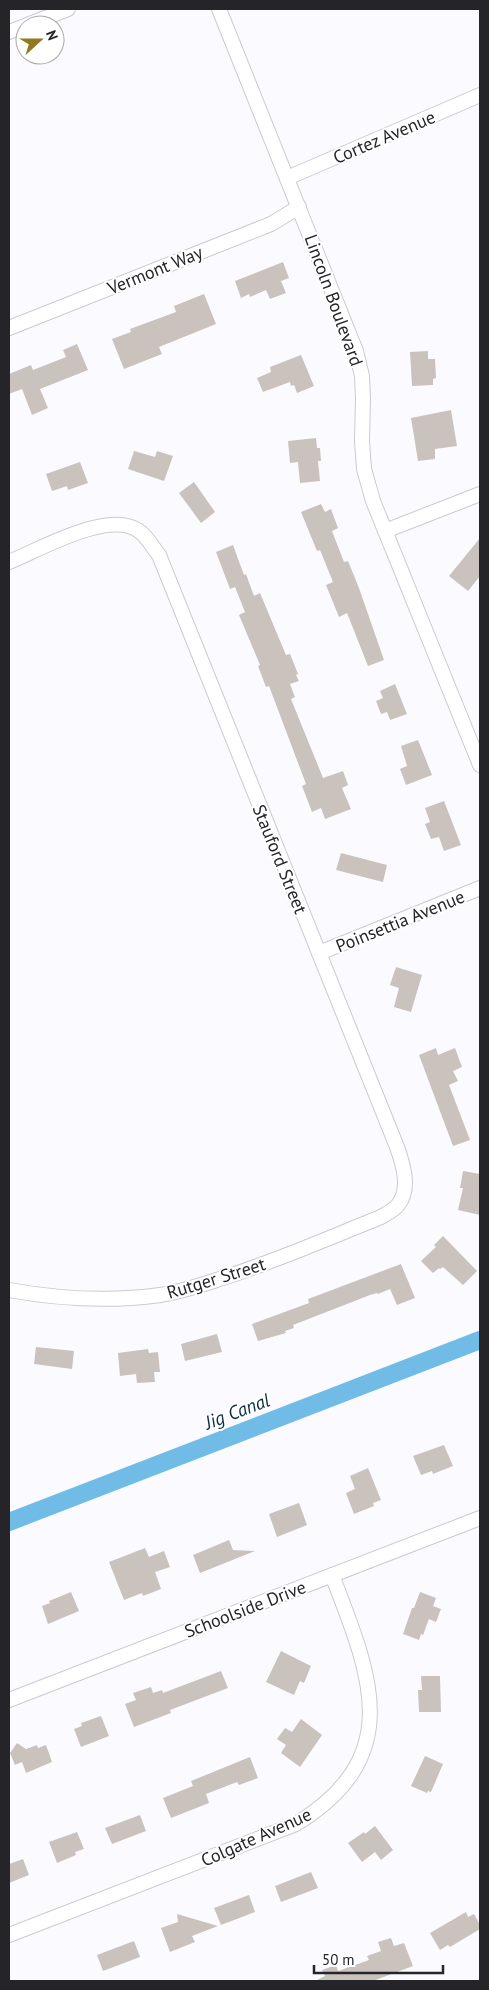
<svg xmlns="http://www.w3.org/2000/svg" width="489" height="1990" font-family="'PT Sans',sans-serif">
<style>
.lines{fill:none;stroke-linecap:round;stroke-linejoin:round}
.canal{stroke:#70bce6;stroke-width:18}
.building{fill:#cac2bd}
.minor-casing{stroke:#c9cad3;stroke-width:16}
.minor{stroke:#fff;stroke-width:14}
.labels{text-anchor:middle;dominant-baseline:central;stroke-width:4;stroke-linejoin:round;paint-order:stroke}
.street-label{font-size:18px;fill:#252529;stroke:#fff}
.water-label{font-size:19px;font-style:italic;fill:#0b2f40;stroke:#fff}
</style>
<rect width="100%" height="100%" fill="#fbfbff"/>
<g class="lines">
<!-- canal -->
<polyline class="canal" points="9,1522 480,1340"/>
</g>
<!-- building -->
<g class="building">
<polygon points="283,262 289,278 281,281 286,293 270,299 266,290 250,297 249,294 241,298 235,281"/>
<polygon points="204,294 216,324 159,347 162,354 124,369 112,339 131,332 130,329 176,312 174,306"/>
<polygon points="77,344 88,370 40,389 48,408 32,415 22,389 9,394 9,374 31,365 33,370 66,357 63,350"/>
<polygon points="428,351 428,359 435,359 436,378 433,379 433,385 412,386 410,352"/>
<polygon points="301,355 314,386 297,393 294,385 291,386 290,382 263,392 257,378 271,372 270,367"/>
<polygon points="451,410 457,446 435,449 435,459 418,461 411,418"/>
<polygon points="316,438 317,448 320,448 321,461 318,461 320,481 300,483 298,462 290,463 288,441"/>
<polygon points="134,451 155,457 157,451 173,456 164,481 128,469"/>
<polygon points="80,462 88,483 68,490 67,486 52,491 46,474"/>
<polygon points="194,482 215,512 201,523 179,493"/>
<polygon points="321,504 325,512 331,509 338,528 332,531 344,562 348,561 359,588 384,660 368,666 347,613 339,617 326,585 333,582 320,550 317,551 301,512"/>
<polygon points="480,538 480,576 468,591 449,576"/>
<polygon points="233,545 244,575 246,574 254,596 260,593 286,655 290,654 298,674 296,675 299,681 290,684 295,697 291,699 323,778 343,771 348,785 342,788 351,809 325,819 321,808 312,812 302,786 306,784 269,686 266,687 258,666 260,665 239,615 245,612 235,587 230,589 216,552"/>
<polygon points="395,684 407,714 390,720 387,712 381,714 376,701 383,698 380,691"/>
<polygon points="418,740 432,775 406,785 400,769 407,766 401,746"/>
<polygon points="444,801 461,845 444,851 439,837 431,839 425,824 430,822 425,808"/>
<polygon points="341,853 387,865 383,882 336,870"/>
<polygon points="396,967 422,975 411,1012 394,1007 399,988 390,985"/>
<polygon points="436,1048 438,1055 455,1048 462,1067 453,1071 458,1081 449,1085 470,1140 453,1146 419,1055"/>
<polygon points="463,1171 480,1174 480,1215 458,1210 463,1188 460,1188"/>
<polygon points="443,1236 477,1271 463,1285 443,1267 440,1269 439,1268 433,1273 421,1261 436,1247 434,1245"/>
<polygon points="401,1264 415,1298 397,1305 390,1289 378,1294 377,1293 370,1295 293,1325 294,1328 285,1331 286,1333 258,1341 252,1324 309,1303 308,1299"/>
<polygon points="217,1334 222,1352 185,1361 181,1344"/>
<polygon points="36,1347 74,1351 72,1369 34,1364"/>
<polygon points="148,1349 149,1353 158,1352 160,1372 154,1372 155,1382 137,1383 136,1374 120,1376 118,1353"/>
<polygon points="444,1445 453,1466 433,1474 432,1471 421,1475 413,1456"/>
<polygon points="368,1468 381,1500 373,1503 374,1506 354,1514 346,1493 355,1489 350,1476"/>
<polygon points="299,1503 307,1525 277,1537 269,1514"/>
<polygon points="229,1540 233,1550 255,1551 200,1573 193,1555"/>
<polygon points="145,1548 149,1557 164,1551 170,1567 155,1572 161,1589 143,1596 142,1593 124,1600 109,1562"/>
<polygon points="71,1592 79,1611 48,1624 42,1606 50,1603 49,1601"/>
<polygon points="420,1592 436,1598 433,1606 441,1609 436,1622 429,1619 423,1635 421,1634 419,1640 403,1634 412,1608 414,1608"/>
<polygon points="281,1651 311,1666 304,1683 300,1681 294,1695 266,1682"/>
<polygon points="221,1671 228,1688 170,1710 171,1713 134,1727 125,1704 136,1700 133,1693 151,1687 153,1693 162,1690 163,1693"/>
<polygon points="421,1676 440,1676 441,1712 419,1712 418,1690 422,1690"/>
<polygon points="101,1716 109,1736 81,1747 74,1729 82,1726 81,1723"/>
<polygon points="301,1719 322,1735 300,1767 281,1753 286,1745 277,1739 285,1728 292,1732"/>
<polygon points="17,1743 26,1749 37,1745 38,1748 46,1745 52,1762 26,1773 22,1762 15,1765 10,1753"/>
<polygon points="425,1756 443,1764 431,1792 428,1791 427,1793 411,1786"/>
<polygon points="250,1757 258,1778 239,1785 237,1782 206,1794 209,1803 171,1818 163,1798 193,1786 191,1781"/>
<polygon points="140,1815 146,1831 112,1844 105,1828"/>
<polygon points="375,1826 393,1850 381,1860 375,1852 362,1862 348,1843 364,1832 365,1834"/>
<polygon points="77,1832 84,1849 75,1852 76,1855 57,1863 49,1842"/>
<polygon points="23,1859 29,1875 9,1883 9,1864"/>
<polygon points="311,1872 318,1888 281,1902 275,1886"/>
<polygon points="249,1895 255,1912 221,1925 214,1908"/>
<polygon points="466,1912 468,1917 474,1914 480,1925 480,1929 450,1947 448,1945 440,1950 430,1933"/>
<polygon points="177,1914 218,1926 192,1936 195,1942 170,1952 161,1928 178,1922"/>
<polygon points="391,1938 394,1946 404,1943 413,1966 373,1981 315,1981 325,1976 322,1970 336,1965 338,1971 369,1960 367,1956 381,1951 378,1942"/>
<polygon points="134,1941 140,1957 103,1971 97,1955"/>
</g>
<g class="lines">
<!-- minor casing -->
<g class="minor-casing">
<g id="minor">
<polyline points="219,9 356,351 362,376 363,399 362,441 364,469 373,501 480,765"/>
<polyline points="27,25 68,9"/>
<polyline points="9,32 25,26"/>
<polyline points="287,178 480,95"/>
<polyline points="9,328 271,224 299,207"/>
<polyline points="385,531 480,494"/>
<path d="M9,562C39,550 109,509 139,531C147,536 153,548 159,555L397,1147C403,1164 411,1189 398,1205C394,1210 386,1214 381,1217C331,1237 281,1259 229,1276C207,1283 183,1292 160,1295C109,1302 59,1299 9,1290"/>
<polyline points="319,953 480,888"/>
<polyline points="9,1700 480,1518"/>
<path d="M9,1935L296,1824C407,1756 370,1674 332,1575"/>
</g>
</g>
<!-- minor -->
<use href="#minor" class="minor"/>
</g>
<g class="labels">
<!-- street labels -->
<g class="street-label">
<text transform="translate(384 137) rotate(-23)">Cortez Avenue</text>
<text transform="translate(155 270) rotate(-22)">Vermont Way</text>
<text transform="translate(334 300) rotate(70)">Lincoln Boulevard</text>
<text transform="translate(280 859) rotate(68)">Stauford Street</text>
<text transform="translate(400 921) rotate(-22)">Poinsettia Avenue</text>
<text transform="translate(216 1278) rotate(-17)">Rutger Street</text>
<text transform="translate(245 1609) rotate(-21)">Schoolside Drive</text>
<text transform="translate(256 1837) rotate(-24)">Colgate Avenue</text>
</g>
<!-- water labels -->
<g class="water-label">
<text transform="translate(237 1411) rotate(-21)">Jig Canal</text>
</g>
</g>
<!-- border -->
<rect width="489" height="1990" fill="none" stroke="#252529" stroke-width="20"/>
<!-- north arrow -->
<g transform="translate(40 40) rotate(69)"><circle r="24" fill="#ffffff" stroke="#a8a8a9"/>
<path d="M0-4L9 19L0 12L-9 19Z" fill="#90791f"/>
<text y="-8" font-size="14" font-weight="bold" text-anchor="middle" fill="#252529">N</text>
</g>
<!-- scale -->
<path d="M314 1965v8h129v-8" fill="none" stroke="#252529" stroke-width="2.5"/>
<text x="322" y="1965" font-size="15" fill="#252529" stroke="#ffffff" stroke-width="4" paint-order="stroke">50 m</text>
</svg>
